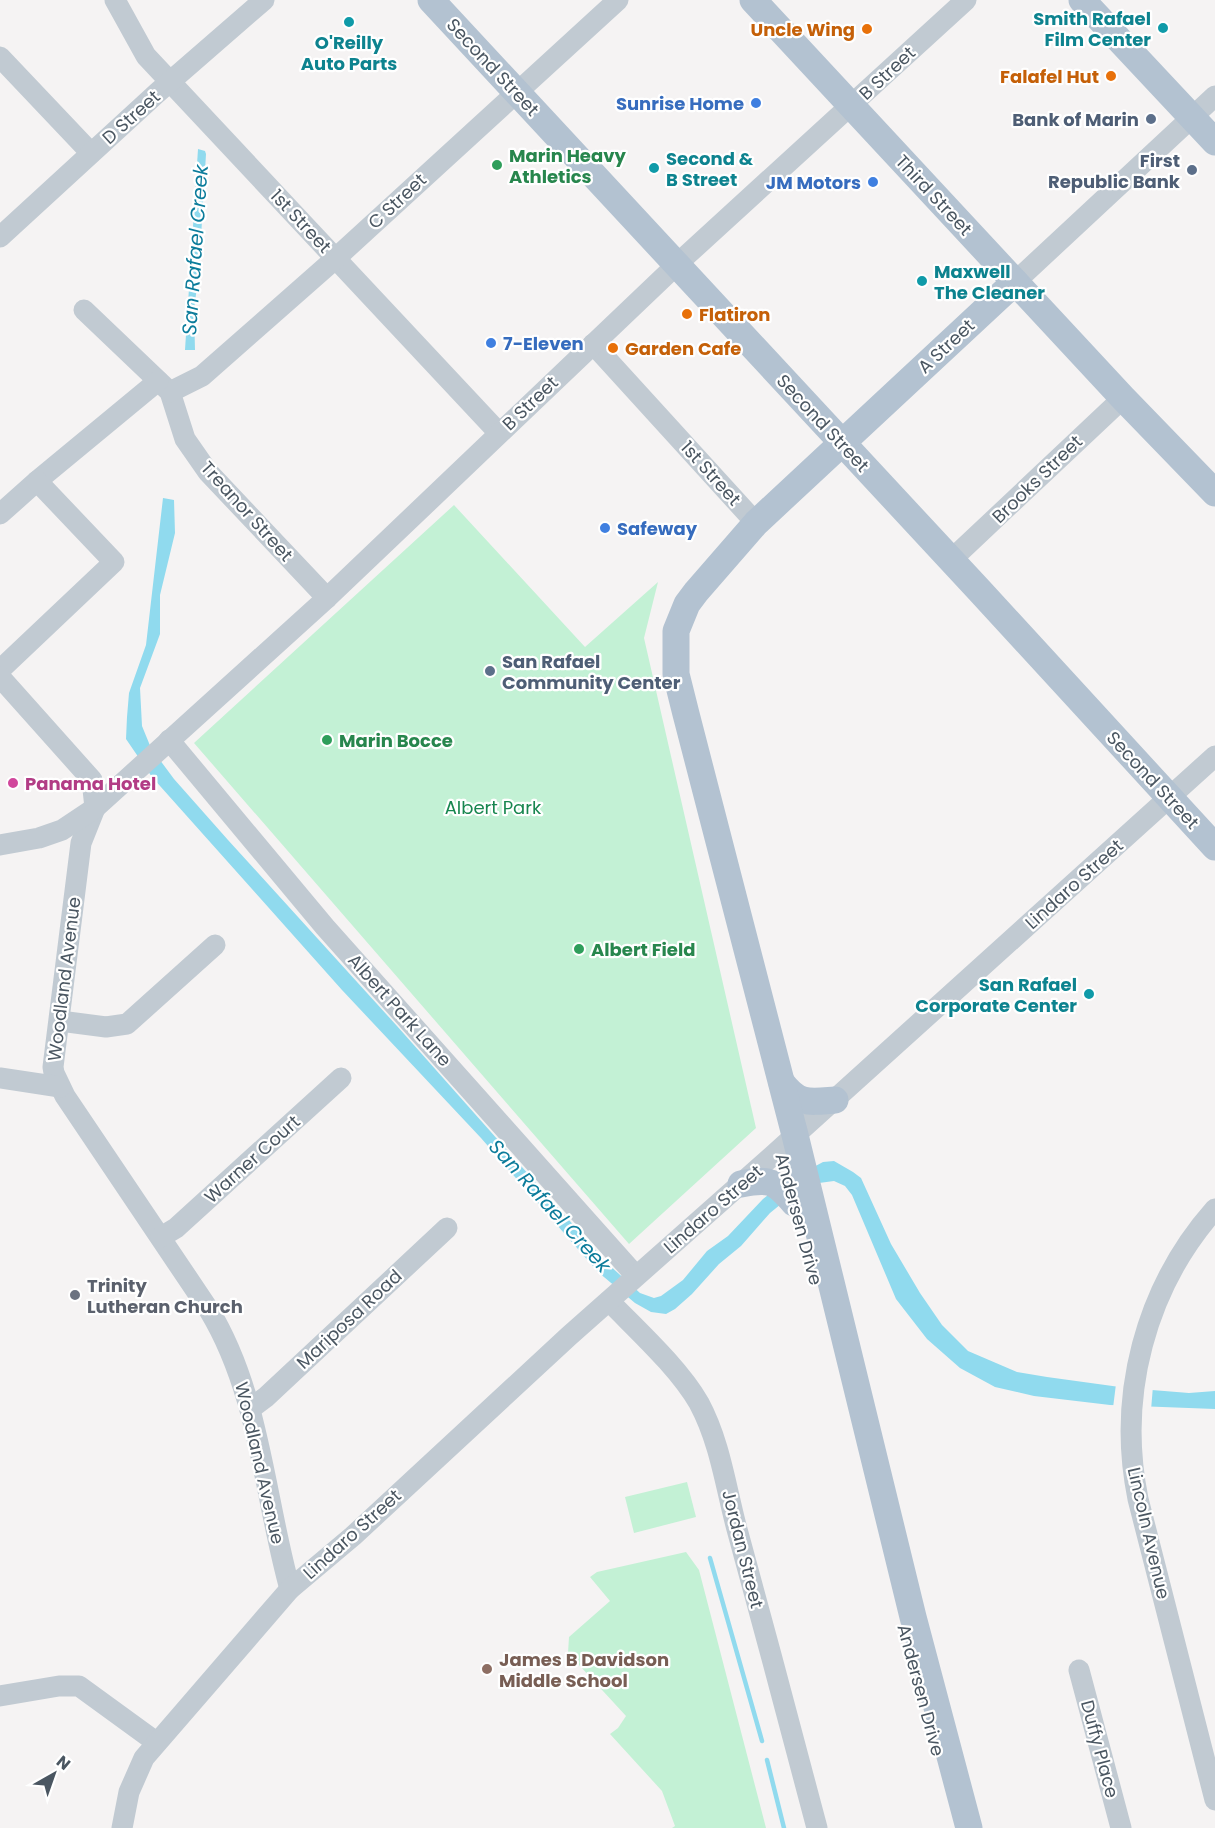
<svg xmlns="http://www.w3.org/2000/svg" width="1215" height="1828" font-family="Poppins,sans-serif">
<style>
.green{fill:#c3f1d5}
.water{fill:#90daee}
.pier{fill:#f5f3f3}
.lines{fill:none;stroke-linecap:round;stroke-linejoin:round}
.stream{stroke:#90daee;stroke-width:4.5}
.minor{stroke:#c1cad2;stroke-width:21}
.major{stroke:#b3c2d1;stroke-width:27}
.culture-dot{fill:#0f9aa8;stroke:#fff;stroke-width:2}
.food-dot{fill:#e8710a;stroke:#fff;stroke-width:2}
.shop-dot{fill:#3f7fe0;stroke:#fff;stroke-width:2}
.service-dot{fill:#5c6f8a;stroke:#fff;stroke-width:2}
.leisure-dot{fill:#2e9e5b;stroke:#fff;stroke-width:2}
.hotel-dot{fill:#d1479c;stroke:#fff;stroke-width:2}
.worship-dot{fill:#6b7280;stroke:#fff;stroke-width:2}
.education-dot{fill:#8d6e63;stroke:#fff;stroke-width:2}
.labels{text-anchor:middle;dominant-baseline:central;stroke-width:4.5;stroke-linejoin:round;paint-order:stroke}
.culture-label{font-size:18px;font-weight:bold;fill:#0d838f;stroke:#fff;text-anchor:end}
.food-label{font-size:18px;font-weight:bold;fill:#c56008;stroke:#fff;text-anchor:end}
.street-label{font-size:18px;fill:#4a5661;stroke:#fff}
.shop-label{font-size:18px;font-weight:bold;fill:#366cbe;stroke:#fff;text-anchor:end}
.service-label{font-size:18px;font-weight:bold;fill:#4e5e75;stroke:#fff;text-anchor:end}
.leisure-label{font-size:18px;font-weight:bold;fill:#27864d;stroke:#fff;text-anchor:start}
.hotel-label{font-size:18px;font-weight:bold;fill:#b23c85;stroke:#fff;text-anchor:start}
.park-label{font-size:18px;fill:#17864f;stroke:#fff}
.worship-label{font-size:18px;font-weight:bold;fill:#5b616d;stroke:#fff;text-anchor:start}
.education-label{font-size:18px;font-weight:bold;fill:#785e54;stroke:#fff;text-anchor:start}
.water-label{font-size:20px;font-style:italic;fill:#0c7c9b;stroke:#fff}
</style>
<rect width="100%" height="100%" fill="#f5f3f3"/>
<!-- green -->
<g class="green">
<polygon points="454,505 585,647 658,582 644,638 756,1128 629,1244 194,743"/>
<polygon points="687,1482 696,1517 634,1533 625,1497"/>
<polygon points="686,1552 699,1570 766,1828 672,1828 675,1826 662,1791 610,1734 618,1728 626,1716 568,1653 569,1637 610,1601 590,1577 597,1572"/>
</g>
<!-- water -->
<g class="water">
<polygon points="198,149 205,151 206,154 199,271 194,310 195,350 185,350"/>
<polygon points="163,498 174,500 175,533 160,595 160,634 140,688 142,726 151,748 174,779 228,840 397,1026 608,1264 640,1293 654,1298 661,1296 683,1280 707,1251 728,1236 763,1199 782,1184 823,1162 834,1161 853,1172 861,1178 891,1244 920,1293 942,1325 968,1351 1017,1372 1047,1377 1127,1388 1189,1393 1215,1391 1215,1409 1110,1405 1034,1396 995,1387 960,1368 927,1339 896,1299 852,1195 845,1186 834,1181 819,1183 797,1191 770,1213 741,1246 719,1264 692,1294 675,1309 666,1314 651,1312 635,1303 598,1272 481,1138 342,990 152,777 126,739 127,717 129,693 146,645"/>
</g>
<!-- pier -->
<polygon class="pier" points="1116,1384 1153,1386 1151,1410 1113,1408"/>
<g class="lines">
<!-- stream -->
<g class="stream">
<polyline points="710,1558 762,1741"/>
<polyline points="767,1760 784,1828"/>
</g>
<!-- minor -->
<g class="minor">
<polyline points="115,0 146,56 499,433"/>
<polyline points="0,57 91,153"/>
<polyline points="0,237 157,93 264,0"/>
<polyline points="1015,282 1215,96"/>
<polyline points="84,310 170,392 185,439 208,472 327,598"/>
<polyline points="593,344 756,523"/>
<polyline points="170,392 202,376 336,258 618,0"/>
<polyline points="0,514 37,481 158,381"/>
<polyline points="951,560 1123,398"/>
<polyline points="0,670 114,562 37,481"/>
<path d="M0,677L92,780L95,808L81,843L53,1067L54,1073L65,1096L209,1310C260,1394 264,1496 290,1589"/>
<polyline points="169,740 325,927 636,1276"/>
<polyline points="0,845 39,838 62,830 95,808 327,598 688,254 966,0"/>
<polyline points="60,1021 106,1027 127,1024 215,945"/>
<polyline points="0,1078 60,1087"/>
<path d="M1215,1209C1145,1288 1117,1396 1138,1499L1215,1800"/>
<polyline points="161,1237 176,1228 341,1078"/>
<path d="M609,1301C638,1331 678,1367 699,1403C721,1444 726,1490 738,1533C765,1631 791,1730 817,1828"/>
<polyline points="250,1409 266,1397 447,1228"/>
<polyline points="1079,1670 1121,1828"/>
<polyline points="0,1696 59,1686 79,1686 156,1742"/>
<polyline points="122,1828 129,1792 144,1758 290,1589 353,1536 569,1336 771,1157 1215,756"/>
</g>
<!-- major -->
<g class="major">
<polyline points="431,0 979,590 1215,847"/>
<polyline points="753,0 1123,398 1215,493"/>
<polyline points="1082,0 1215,142"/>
<path d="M782,1083C799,1105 809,1102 835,1100"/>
<path d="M741,1184C770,1178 775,1181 794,1203"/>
<polyline points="969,1828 913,1617 795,1135 686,714 676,674 676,631 687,604 696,592 756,523 1015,282"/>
</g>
</g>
<!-- markers -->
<g class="culture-dot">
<circle cx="349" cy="22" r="6"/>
<circle cx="1163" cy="28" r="6"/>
<circle cx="654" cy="168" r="6"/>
<circle cx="922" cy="281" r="6"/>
<circle cx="1089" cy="994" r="6"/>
</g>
<g class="food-dot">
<circle cx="867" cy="29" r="6"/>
<circle cx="1111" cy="76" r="6"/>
<circle cx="687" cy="314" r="6"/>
<circle cx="613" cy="348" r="6"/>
</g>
<g class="shop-dot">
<circle cx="756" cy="103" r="6"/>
<circle cx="873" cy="182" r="6"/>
<circle cx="491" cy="343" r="6"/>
<circle cx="605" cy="528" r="6"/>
</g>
<g class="service-dot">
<circle cx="1151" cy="119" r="6"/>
<circle cx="1192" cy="170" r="6"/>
<circle cx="490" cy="671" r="6"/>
</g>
<g class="leisure-dot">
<circle cx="497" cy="165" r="6"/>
<circle cx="327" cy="740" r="6"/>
<circle cx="579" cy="949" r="6"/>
</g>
<circle class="hotel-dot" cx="13" cy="783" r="6"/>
<circle class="worship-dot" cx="75" cy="1295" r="6"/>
<circle class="education-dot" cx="487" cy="1669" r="6"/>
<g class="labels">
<!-- culture labels -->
<g class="culture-label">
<text x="1151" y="18">Smith Rafael<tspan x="1151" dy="21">Film Center</tspan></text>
<text x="349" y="42" text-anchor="middle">O'Reilly<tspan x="349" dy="21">Auto Parts</tspan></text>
<text x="666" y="158" text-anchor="start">Second &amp;<tspan x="666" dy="21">B Street</tspan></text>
<text x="934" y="271" text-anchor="start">Maxwell<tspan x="934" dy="21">The Cleaner</tspan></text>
<text x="1077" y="984">San Rafael<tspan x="1077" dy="21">Corporate Center</tspan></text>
</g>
<!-- food labels -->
<g class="food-label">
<text x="855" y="29">Uncle Wing</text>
<text x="1099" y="76">Falafel Hut</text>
<text x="699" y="314" text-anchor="start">Flatiron</text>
<text x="625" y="348" text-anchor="start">Garden Cafe</text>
</g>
<!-- street labels -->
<g class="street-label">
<text transform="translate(493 67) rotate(47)">Second Street</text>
<text transform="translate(887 73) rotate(-43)">B Street</text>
<text transform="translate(131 117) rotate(-42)">D Street</text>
<text transform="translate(934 195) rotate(47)">Third Street</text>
<text transform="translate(397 201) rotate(-43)">C Street</text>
<text transform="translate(301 221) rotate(47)">1st Street</text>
<text transform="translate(946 346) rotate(-43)">A Street</text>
<text transform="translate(530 403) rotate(-44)">B Street</text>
<text transform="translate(823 423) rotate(47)">Second Street</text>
<text transform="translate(711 473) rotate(48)">1st Street</text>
<text transform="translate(1037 479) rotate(-44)">Brooks Street</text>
<text transform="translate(247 511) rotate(48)">Treanor Street</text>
<text transform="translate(1153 780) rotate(47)">Second Street</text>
<text transform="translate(1074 884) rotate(-42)">Lindaro Street</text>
<text transform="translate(64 979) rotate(-83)">Woodland Avenue</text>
<text transform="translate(400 1010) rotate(48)">Albert Park Lane</text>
<text transform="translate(252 1159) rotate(-42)">Warner Court</text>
<text transform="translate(713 1209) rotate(-41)">Lindaro Street</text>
<text transform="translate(799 1219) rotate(75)">Andersen Drive</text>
<text transform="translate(349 1319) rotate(-43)">Mariposa Road</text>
<text transform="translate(260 1463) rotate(77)">Woodland Avenue</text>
<text transform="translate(1149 1533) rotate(77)">Lincoln Avenue</text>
<text transform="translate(352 1534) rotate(-42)">Lindaro Street</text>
<text transform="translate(743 1549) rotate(76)">Jordan Street</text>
<text transform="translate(921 1690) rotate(75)">Andersen Drive</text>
<text transform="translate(1100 1749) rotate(75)">Duffy Place</text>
</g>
<!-- shop labels -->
<g class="shop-label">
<text x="744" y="103">Sunrise Home</text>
<text x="861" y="182">JM Motors</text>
<text x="503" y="343" text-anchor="start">7-Eleven</text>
<text x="617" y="528" text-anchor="start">Safeway</text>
</g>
<!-- service labels -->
<g class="service-label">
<text x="1139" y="119">Bank of Marin</text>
<text x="1180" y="160">First<tspan x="1180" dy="21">Republic Bank</tspan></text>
<text x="502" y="661" text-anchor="start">San Rafael<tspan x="502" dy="21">Community Center</tspan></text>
</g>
<!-- leisure labels -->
<g class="leisure-label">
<text x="509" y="155">Marin Heavy<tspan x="509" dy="21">Athletics</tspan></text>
<text x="339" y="740">Marin Bocce</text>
<text x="591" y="949">Albert Field</text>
</g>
<!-- hotel labels -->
<g class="hotel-label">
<text x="25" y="783">Panama Hotel</text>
</g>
<!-- park labels -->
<g class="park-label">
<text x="493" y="807">Albert Park</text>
</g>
<!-- worship labels -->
<g class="worship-label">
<text x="87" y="1285">Trinity<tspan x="87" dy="21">Lutheran Church</tspan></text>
</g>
<!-- education labels -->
<g class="education-label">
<text x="499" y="1659">James B Davidson<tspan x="499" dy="21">Middle School</tspan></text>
</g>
<!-- water labels -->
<g class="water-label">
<text transform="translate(195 250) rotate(-86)">San Rafael Creek</text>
<text transform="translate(550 1206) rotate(48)">San Rafael Creek</text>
</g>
</g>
<!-- north arrow -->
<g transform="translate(54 1774) rotate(40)" stroke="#ffffff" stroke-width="4.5" paint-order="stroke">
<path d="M0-4.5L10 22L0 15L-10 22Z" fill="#4a5661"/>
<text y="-9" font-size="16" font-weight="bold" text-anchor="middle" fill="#4a5661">N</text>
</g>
</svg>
